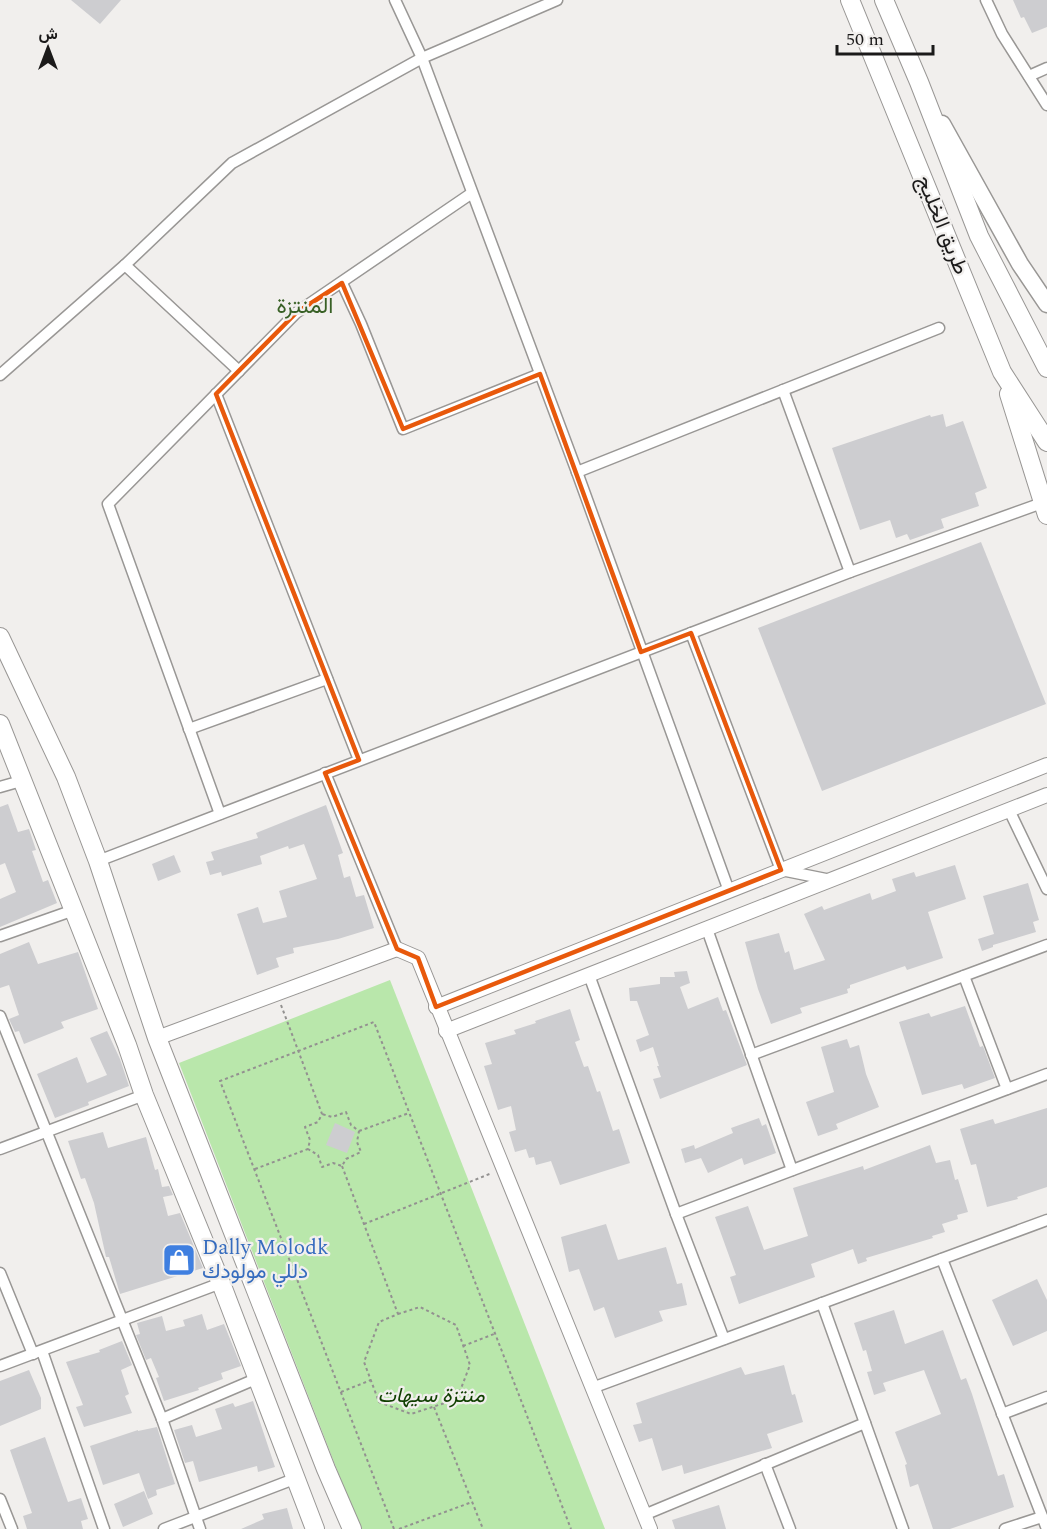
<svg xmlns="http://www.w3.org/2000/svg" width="1047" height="1529" font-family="Spectral,Vazirmatn,serif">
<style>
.green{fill:#b9e7ab}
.building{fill:#cdcdd0}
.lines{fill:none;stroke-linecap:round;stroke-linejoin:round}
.minor-casing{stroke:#999795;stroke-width:13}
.tertiary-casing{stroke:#999795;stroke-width:16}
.secondary-casing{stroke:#999795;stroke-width:19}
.primary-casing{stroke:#999795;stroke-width:20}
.path{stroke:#939190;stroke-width:2;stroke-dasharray:3 3;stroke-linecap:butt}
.minor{stroke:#fff;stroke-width:10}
.tertiary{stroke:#fff;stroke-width:14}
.secondary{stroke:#fff;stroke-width:16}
.primary{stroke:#fff;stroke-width:18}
.marked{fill:none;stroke:#e8590c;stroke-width:4.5;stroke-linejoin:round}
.labels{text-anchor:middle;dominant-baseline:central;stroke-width:4.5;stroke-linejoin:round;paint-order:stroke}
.street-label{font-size:21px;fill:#1b1a1a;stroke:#f1efed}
.shop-label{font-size:21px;fill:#366cbe;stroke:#f1efed;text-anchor:start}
.park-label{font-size:21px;font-style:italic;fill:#103f00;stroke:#f1efed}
.neighbourhood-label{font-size:22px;fill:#386025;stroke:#f1efed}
</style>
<rect width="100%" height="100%" fill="#f1efed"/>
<!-- green -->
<polygon class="green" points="390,980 605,1529 360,1529 179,1063"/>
<!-- building -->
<g class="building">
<polygon points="71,0 121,0 100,24"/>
<polygon points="1013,0 1047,0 1047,27 1032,33 1024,17 1021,18"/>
<polygon points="943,414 946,427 963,421 987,488 975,493 979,506 941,519 944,528 910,540 907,534 896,538 890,520 860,530 832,448 930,415 931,417"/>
<polygon points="981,542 1046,704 822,791 758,628"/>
<polygon points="8,804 18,832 29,829 36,850 32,851 43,882 48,880 57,903 0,927 0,899 16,892 5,863 0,865 0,807"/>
<polygon points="326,805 343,853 338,855 344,878 350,876 356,897 364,895 374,928 338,939 293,948 294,953 276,958 279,967 257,975 237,914 258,907 263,923 287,917 279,891 317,879 304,844 289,849 288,846 260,856 262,864 222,876 221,872 210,875 206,862 214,860 211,852 258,838 256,833"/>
<polygon points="174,855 181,872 158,881 152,864"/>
<polygon points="955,865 966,899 928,912 943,958 907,970 905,966 850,985 850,988 847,989 848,993 800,1008 802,1013 771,1024 758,989 745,942 779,933 785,953 789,951 794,970 825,960 804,914 822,906 824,910 870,893 872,900 896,891 892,879 914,872 916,877"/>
<polygon points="1028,883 1039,920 1033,922 1036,932 993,945 993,947 982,951 978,939 994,934 983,896"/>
<polygon points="29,942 38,964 78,952 98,1009 61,1022 64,1028 24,1044 19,1031 15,1032 9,1019 19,1015 9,985 0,988 0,954"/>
<polygon points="687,971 690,983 680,987 688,1009 718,997 723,1011 726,1010 747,1065 660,1099 653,1079 661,1077 657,1066 659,1066 653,1047 640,1052 636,1040 649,1035 637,1001 630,1001 629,988 660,984 660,977 675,977 674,972"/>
<polygon points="965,1006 980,1047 983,1046 995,1078 964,1089 962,1084 922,1095 899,1022 929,1013 931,1017"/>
<polygon points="570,1009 580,1040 575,1042 584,1067 588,1066 597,1092 600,1091 613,1131 619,1129 630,1163 560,1185 551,1161 536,1165 534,1157 529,1158 526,1149 515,1152 509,1132 516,1130 511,1106 498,1110 484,1066 492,1064 485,1043 516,1034 514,1030 536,1023 535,1021"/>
<polygon points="107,1031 120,1059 129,1086 88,1102 89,1105 55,1118 37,1074 77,1057 87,1083 107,1075 90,1038"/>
<polygon points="847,1039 850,1048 859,1045 866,1074 879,1107 836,1124 838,1129 818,1136 806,1102 834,1092 821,1047"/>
<polygon points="1047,1108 1047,1187 1017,1197 1018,1199 987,1207 976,1164 971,1165 960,1129 993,1119 995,1124"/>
<polygon points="759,1118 762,1126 766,1124 776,1153 744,1165 742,1158 708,1173 701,1158 685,1163 681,1149 694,1145 695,1149 733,1133 731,1128"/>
<polygon points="335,1123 355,1132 347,1153 326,1145"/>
<polygon points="103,1132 108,1148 146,1137 155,1170 158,1169 162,1187 169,1186 173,1195 163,1197 168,1216 180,1213 203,1268 120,1294 109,1257 106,1257 94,1203 85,1178 81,1179 68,1141"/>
<polygon points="930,1145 936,1163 950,1160 955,1180 958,1179 968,1212 957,1215 958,1219 942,1224 945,1232 932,1236 933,1238 866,1258 867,1261 858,1264 853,1249 811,1264 815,1277 739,1304 730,1277 736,1275 715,1217 748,1206 764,1250 808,1236 793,1188 863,1166 864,1170"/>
<polygon points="606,1224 618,1260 666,1247 677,1284 682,1283 687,1305 659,1311 663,1321 615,1338 604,1307 594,1311 579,1269 569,1272 561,1237"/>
<polygon points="1037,1279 1047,1300 1047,1331 1013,1346 992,1300"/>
<polygon points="894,1310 905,1344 943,1330 961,1380 966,1378 972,1394 998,1476 1004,1474 1014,1507 950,1529 933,1529 918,1484 910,1487 905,1465 907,1464 895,1432 941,1414 924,1370 883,1383 886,1391 874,1395 867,1372 872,1371 866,1350 863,1351 854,1323"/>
<polygon points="202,1314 207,1330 224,1324 241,1366 221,1373 223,1379 198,1388 199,1390 164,1401 156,1378 159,1377 151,1358 146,1360 136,1335 140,1334 137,1323 162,1316 166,1331 185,1326 183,1320"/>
<polygon points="122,1341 132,1365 121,1370 129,1394 125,1396 132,1413 84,1427 76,1407 83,1405 66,1362 100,1352 99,1350"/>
<polygon points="784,1365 792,1395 795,1394 803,1422 767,1434 772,1448 684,1474 682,1465 662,1471 652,1438 639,1442 633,1425 642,1423 636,1403 741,1367 745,1375"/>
<polygon points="29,1370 41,1398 41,1409 0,1426 0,1381"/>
<polygon points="253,1401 275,1467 258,1472 257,1466 199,1482 193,1461 185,1463 174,1430 192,1425 196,1437 222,1429 215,1409 233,1403 235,1407"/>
<polygon points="157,1427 175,1484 156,1490 157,1495 148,1499 139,1473 103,1485 90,1446 138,1430 138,1431"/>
<polygon points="45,1437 68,1502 81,1498 88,1519 81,1521 83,1529 27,1529 23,1516 32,1513 10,1450"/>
<polygon points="144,1491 153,1514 123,1527 114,1504"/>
<polygon points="719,1505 726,1529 675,1529 672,1520"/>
<polygon points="287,1508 293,1529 241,1529 264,1519 262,1514"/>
</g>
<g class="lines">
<!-- minor casing -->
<g class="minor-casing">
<g id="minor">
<polyline points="395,0 422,58 577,472 729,891"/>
<polyline points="986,0 1002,34 1047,105"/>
<polyline points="1029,76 1047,68"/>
<polyline points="125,265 239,371"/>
<polyline points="342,283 361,324 403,429 540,374"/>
<polyline points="0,375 125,265 232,163 422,58 557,0"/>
<polyline points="783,390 850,572"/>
<polyline points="216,394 359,760"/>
<polyline points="577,472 939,328"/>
<polyline points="691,633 781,870 831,880"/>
<polyline points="189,729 327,679"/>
<polyline points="325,773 397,949"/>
<polyline points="0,787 21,781"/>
<polyline points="1009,810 1047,889"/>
<polyline points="220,814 108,504 296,313 472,193"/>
<polyline points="98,861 850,572 1042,503"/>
<polyline points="707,929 792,1170"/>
<polyline points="0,936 74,910"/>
<polyline points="589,975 676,1214 724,1339"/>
<polyline points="964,976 1007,1089"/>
<polyline points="0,1016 162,1419 200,1529"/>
<polyline points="751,1055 1047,945"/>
<polyline points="0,1149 144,1095"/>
<polyline points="676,1214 1047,1074"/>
<polyline points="942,1259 1047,1529"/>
<polyline points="0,1273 33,1354"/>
<polyline points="822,1303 903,1529"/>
<polyline points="42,1351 104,1529"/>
<polyline points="0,1366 221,1283"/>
<polyline points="592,1388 1047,1220"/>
<polyline points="1002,1414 1047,1397"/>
<polyline points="162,1419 258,1378"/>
<polyline points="765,1464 790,1529"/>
<polyline points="0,1499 12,1529"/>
<polyline points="644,1515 865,1423"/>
<polyline points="164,1529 294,1479"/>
<polyline points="1005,1529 1042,1517"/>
</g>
</g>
<!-- tertiary casing -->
<g class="tertiary-casing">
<g id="tertiary">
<polyline points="436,1007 1047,765"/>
<polyline points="446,1031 1047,795"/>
<polyline points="157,1038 397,949 418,958 650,1529"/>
</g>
</g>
<!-- secondary casing -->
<g class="secondary-casing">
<polyline id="secondary" points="942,124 1020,264 1047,304"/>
</g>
<!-- primary casing -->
<g class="primary-casing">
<g id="primary">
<polyline points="850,0 1002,372 1047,442"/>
<polyline points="884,0 919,82 979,236 1047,368"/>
<polyline points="1009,394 1047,515"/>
<polyline points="0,637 66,777 98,861 157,1038 326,1469 352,1529"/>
<polyline points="0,724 127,1045 144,1095 221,1283 315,1529"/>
</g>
</g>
<!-- path -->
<g class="path">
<polyline points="281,1005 322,1114 318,1122 305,1127 310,1140 308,1149 318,1155 322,1167 333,1163 342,1166 346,1159 361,1152 357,1142 359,1131 351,1125 346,1112 332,1117 322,1114"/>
<polyline points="359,1131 409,1113"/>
<polyline points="342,1166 398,1314 379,1322 364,1362 379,1402 411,1414 457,1399 470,1365 456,1325 420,1307 398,1314"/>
<polyline points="255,1169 308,1149"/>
<polyline points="364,1224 492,1173"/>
<polyline points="463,1346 494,1334"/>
<polyline points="341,1392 371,1380"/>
<polyline points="434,1407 483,1529"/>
<polyline points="394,1529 220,1081 374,1022 571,1529"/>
<polyline points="399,1529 472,1502"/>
</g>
<!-- minor -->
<use href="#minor" class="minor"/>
<!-- tertiary -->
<use href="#tertiary" class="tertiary"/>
<!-- secondary -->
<use href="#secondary" class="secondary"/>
<!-- primary -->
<use href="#primary" class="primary"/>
</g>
<!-- marked area -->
<path class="marked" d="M342,283L403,429L540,374L641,652L691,633L781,870L436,1007L418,958L397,949L325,773L359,760L216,394L296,313Z"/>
<!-- icons -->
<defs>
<g id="shop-square" transform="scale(1.725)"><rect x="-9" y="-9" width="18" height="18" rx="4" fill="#3f7fe0" stroke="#f1efed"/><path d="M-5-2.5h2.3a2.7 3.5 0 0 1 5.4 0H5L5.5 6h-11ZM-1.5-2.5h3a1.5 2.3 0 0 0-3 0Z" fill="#fff"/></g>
</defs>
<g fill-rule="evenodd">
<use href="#shop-square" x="179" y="1260"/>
</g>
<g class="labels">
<!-- street labels -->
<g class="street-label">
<text transform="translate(942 225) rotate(68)">طريق الخليج</text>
</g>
<!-- shop labels -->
<g class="shop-label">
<text x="202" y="1248">Dally Molodk<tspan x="202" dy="24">دللي مولودك</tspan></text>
</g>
<!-- park labels -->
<g class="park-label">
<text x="431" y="1396">منتزة سيهات</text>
</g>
<!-- neighbourhood labels -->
<g class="neighbourhood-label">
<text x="305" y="306">المنتزة</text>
</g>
</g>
<!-- north arrow -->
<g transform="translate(48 48)" stroke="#f1efed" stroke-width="4.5" paint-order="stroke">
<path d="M0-4.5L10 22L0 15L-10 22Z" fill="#1b1a1a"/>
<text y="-9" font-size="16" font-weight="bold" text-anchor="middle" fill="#1b1a1a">ش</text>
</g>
<!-- scale -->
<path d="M837 45v9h96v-9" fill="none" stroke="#1b1a1a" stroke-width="3"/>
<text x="846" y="45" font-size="18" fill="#1b1a1a" stroke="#f1efed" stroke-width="4.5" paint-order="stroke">50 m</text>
</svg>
